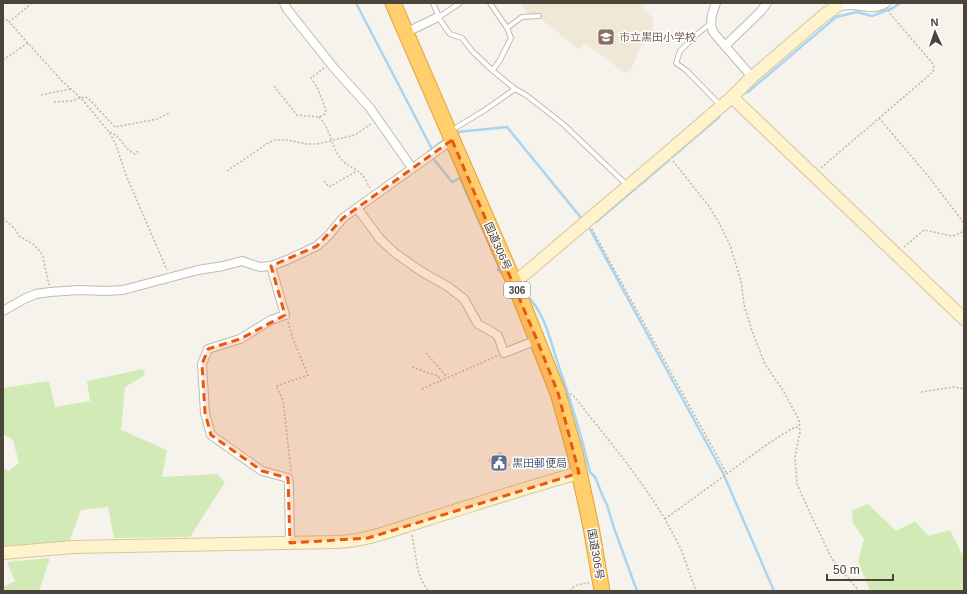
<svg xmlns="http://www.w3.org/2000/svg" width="967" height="594" font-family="Arial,'Noto Sans JP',sans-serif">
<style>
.education{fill:#efe8d6}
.green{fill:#d2eab5}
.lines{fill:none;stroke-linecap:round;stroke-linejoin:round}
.stream{stroke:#a9d4f2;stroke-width:2.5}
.building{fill:#d8cfc1}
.lane-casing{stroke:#c2bbae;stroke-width:6}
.street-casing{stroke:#c2bbae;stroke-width:10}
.secondary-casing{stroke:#d6c79b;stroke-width:14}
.highway-casing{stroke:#e0a43c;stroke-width:17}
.path{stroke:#c4b79f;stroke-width:1.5;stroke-dasharray:2 2;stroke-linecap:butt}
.lane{stroke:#fff;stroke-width:4}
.street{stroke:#fff;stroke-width:8}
.secondary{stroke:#fff3cd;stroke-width:12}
.highway{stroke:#ffcf6e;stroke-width:15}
.marked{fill:#e8590c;fill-opacity:0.2;stroke:#e8590c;stroke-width:3;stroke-dasharray:8 5;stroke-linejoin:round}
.labels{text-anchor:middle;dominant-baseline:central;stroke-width:3;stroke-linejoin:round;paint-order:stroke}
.shield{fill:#fff;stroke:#817c74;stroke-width:1}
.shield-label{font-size:10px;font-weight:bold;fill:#4b4439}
.education-label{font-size:11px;fill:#785e54;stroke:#fff;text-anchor:start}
.street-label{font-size:11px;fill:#4b4439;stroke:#fff}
.service-label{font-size:11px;fill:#4e5e75;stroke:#fff;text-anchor:start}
</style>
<rect width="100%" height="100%" fill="#f6f3ec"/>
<!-- education -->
<polygon class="education" points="521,3 646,3 642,8 653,18 653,32 640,48 631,70 625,73 585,43 579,49 542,20 538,18 540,17 525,15 526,12"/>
<!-- green -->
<g class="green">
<polygon points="143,369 145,375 125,387 121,430 167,450 162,477 217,474 225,482 190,537 114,538 108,507 81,510 69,542 3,546 3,468 9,471 19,463 13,440 3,434 3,388 49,381 55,407 90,401 87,381"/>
<polygon points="868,504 896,531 915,521 928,536 950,530 962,554 964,554 964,591 870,591 858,561 864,539 853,523 852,511"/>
<polygon points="50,558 39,591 3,591 3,587 15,581 7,562"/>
</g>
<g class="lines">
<!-- stream -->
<g class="stream">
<polyline points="356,3 432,149 445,139"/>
<polyline points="744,93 748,92 836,17 857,12 872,16 893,8 900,3"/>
<polyline points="457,132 507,127 582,219"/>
<polyline points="432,149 428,152 452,182 460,178 499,267 498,270 503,274"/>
<polyline points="672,157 719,117"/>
<polyline points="596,222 669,160"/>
<polyline points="590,229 723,473 774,591"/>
<path d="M526,295C544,311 550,339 557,361C570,398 581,434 590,472L595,477L604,499L607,505L614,528L637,591"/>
</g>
</g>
<!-- building -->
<polygon class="building" points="501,451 510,465 497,473 488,460"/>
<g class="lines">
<!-- lane casing -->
<g class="lane-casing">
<g id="lane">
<polyline points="433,3 439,17 438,17 450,34 462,38 472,51 492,70 515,89 526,95 563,124 627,185"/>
<polyline points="490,3 507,28 511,38 500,60 493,70"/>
<polyline points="439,17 460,3"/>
<polyline points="710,24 696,35 680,51 676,63 687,71 720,105"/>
<polyline points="507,28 522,17 539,16"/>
<polyline points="452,130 485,110 515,89"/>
</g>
</g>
<!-- street casing -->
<g class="street-casing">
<g id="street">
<polyline points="284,3 287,9 334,68 370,108 412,168"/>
<path d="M716,3C712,14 709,21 713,32L752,77"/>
<path d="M836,3L837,6C841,6 846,5 850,5C863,5 874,11 886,3"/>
<polyline points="405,33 438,17"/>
<polyline points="725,46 761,11 767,3"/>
<polyline points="357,208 380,239 395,253 422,272 447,286 464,299 478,324 494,333 498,336 504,353 537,340"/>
<polyline points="271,266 285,315 271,320 240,339 208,349 202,364 205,413 211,435 262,471 288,478 289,485 290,543"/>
<polyline points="3,311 24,299 36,294 50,292 79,290 106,291 123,290 198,270 223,266 242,261 260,267 271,266 287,260 317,246 328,236 343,218 452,140"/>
</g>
</g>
<!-- secondary casing -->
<g class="secondary-casing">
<g id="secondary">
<polyline points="732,97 964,319"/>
<polyline points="514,282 526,273 667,153 732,97 752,77 823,16 837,6"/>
<path d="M3,553L73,547L337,542C367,541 396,529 425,520C477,504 527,487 579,473"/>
</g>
</g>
<!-- highway casing -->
<g class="highway-casing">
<polyline id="highway" points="393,3 514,282 558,393 575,453 591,527 602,591"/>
</g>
<!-- path -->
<g class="path">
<polyline points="32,3 9,22 61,80 82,99 109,132 116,145 126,175 167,270"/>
<polyline points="3,17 9,22"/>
<polyline points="3,60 28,43"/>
<polyline points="274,86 297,115 319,117 325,114 326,110 317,87 311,78 324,68"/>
<polyline points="41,95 70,89"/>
<polyline points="54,102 70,101 84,97 88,98 115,127 157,119 169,113"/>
<path d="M319,117C331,129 331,148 342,160C347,166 355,168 360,173C365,177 367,183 370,188"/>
<polyline points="879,118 928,176 964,223"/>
<path d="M110,132C121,136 124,150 135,154L139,150"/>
<polyline points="673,161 708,205 719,223 730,245 741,281 744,305 752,331 765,364 784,392 799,420 800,432 795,457 797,484 810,513 832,559 859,591"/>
<polyline points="821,168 933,72 934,68 933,64 888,11"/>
<polyline points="227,171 268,143 275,140 287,140 307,144 317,144 355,135 371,124"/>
<polyline points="324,181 329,187 357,171"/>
<polyline points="3,218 15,229 19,236 33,244 40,251 43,257 49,285"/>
<polyline points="592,229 727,474"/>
<polyline points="904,247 924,230 952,236 956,235 964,231"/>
<polyline points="288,322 293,339 308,375 276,386 283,400 291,471"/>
<polyline points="426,353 447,377"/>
<polyline points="412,367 438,376 441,381"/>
<polyline points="422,389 497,356"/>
<polyline points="921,392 953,387 964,389"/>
<polyline points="570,394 573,395 626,462 651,497 665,519 681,549 696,591"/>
<polyline points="665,519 769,443 793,428 799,427"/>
<polyline points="412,535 418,570 422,581 428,591"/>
<path d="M570,591C575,584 580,584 589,583"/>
</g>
<!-- lane -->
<use href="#lane" class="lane"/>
<!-- street -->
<use href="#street" class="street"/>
<!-- secondary -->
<use href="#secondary" class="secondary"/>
<!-- highway -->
<use href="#highway" class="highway"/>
</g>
<!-- marked area -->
<path class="marked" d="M452,140L537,340L558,393L579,473L368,538L290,543L288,478L262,471L211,435L205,413L202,364L208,349L240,339L285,315L271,266L317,246L343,218Z"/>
<!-- icons -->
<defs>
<g id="school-square" transform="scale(0.9)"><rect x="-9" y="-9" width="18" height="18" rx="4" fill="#8d6e63" stroke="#fff"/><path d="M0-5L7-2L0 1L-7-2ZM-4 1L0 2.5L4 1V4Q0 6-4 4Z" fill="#fff"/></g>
<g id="civic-square" transform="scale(0.9)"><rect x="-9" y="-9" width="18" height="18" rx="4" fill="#5c6f8a" stroke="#fff"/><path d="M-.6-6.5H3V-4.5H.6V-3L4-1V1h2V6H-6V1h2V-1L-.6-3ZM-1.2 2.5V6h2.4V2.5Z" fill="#fff"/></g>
</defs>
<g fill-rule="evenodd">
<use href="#school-square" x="606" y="37"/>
<use href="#civic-square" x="499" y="463"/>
</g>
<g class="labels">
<!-- shield labels -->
<rect class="shield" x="504" y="282" width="26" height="16" rx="3"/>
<g class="shield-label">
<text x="517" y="290">306</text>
</g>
<!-- education labels -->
<g class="education-label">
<text x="619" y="37">市立黒田小学校</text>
</g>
<!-- street labels -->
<g class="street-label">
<text transform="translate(498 246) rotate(66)">国道306号</text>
<text transform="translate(596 554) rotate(80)">国道306号</text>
</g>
<!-- service labels -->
<g class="service-label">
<text x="512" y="463">黒田郵便局</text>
</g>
</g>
<!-- border -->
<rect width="967" height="594" fill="none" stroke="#4b4439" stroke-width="8"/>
<!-- north arrow -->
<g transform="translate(935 32) rotate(357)" stroke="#ffffff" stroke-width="3" paint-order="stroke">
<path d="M0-3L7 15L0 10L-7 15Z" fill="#4b4439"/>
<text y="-6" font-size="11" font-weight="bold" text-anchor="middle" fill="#4b4439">N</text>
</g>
<!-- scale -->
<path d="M827 574v6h66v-6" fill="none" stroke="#4b4439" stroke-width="2"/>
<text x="833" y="574" font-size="12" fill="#4b4439" stroke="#ffffff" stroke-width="3" paint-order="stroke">50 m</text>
</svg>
